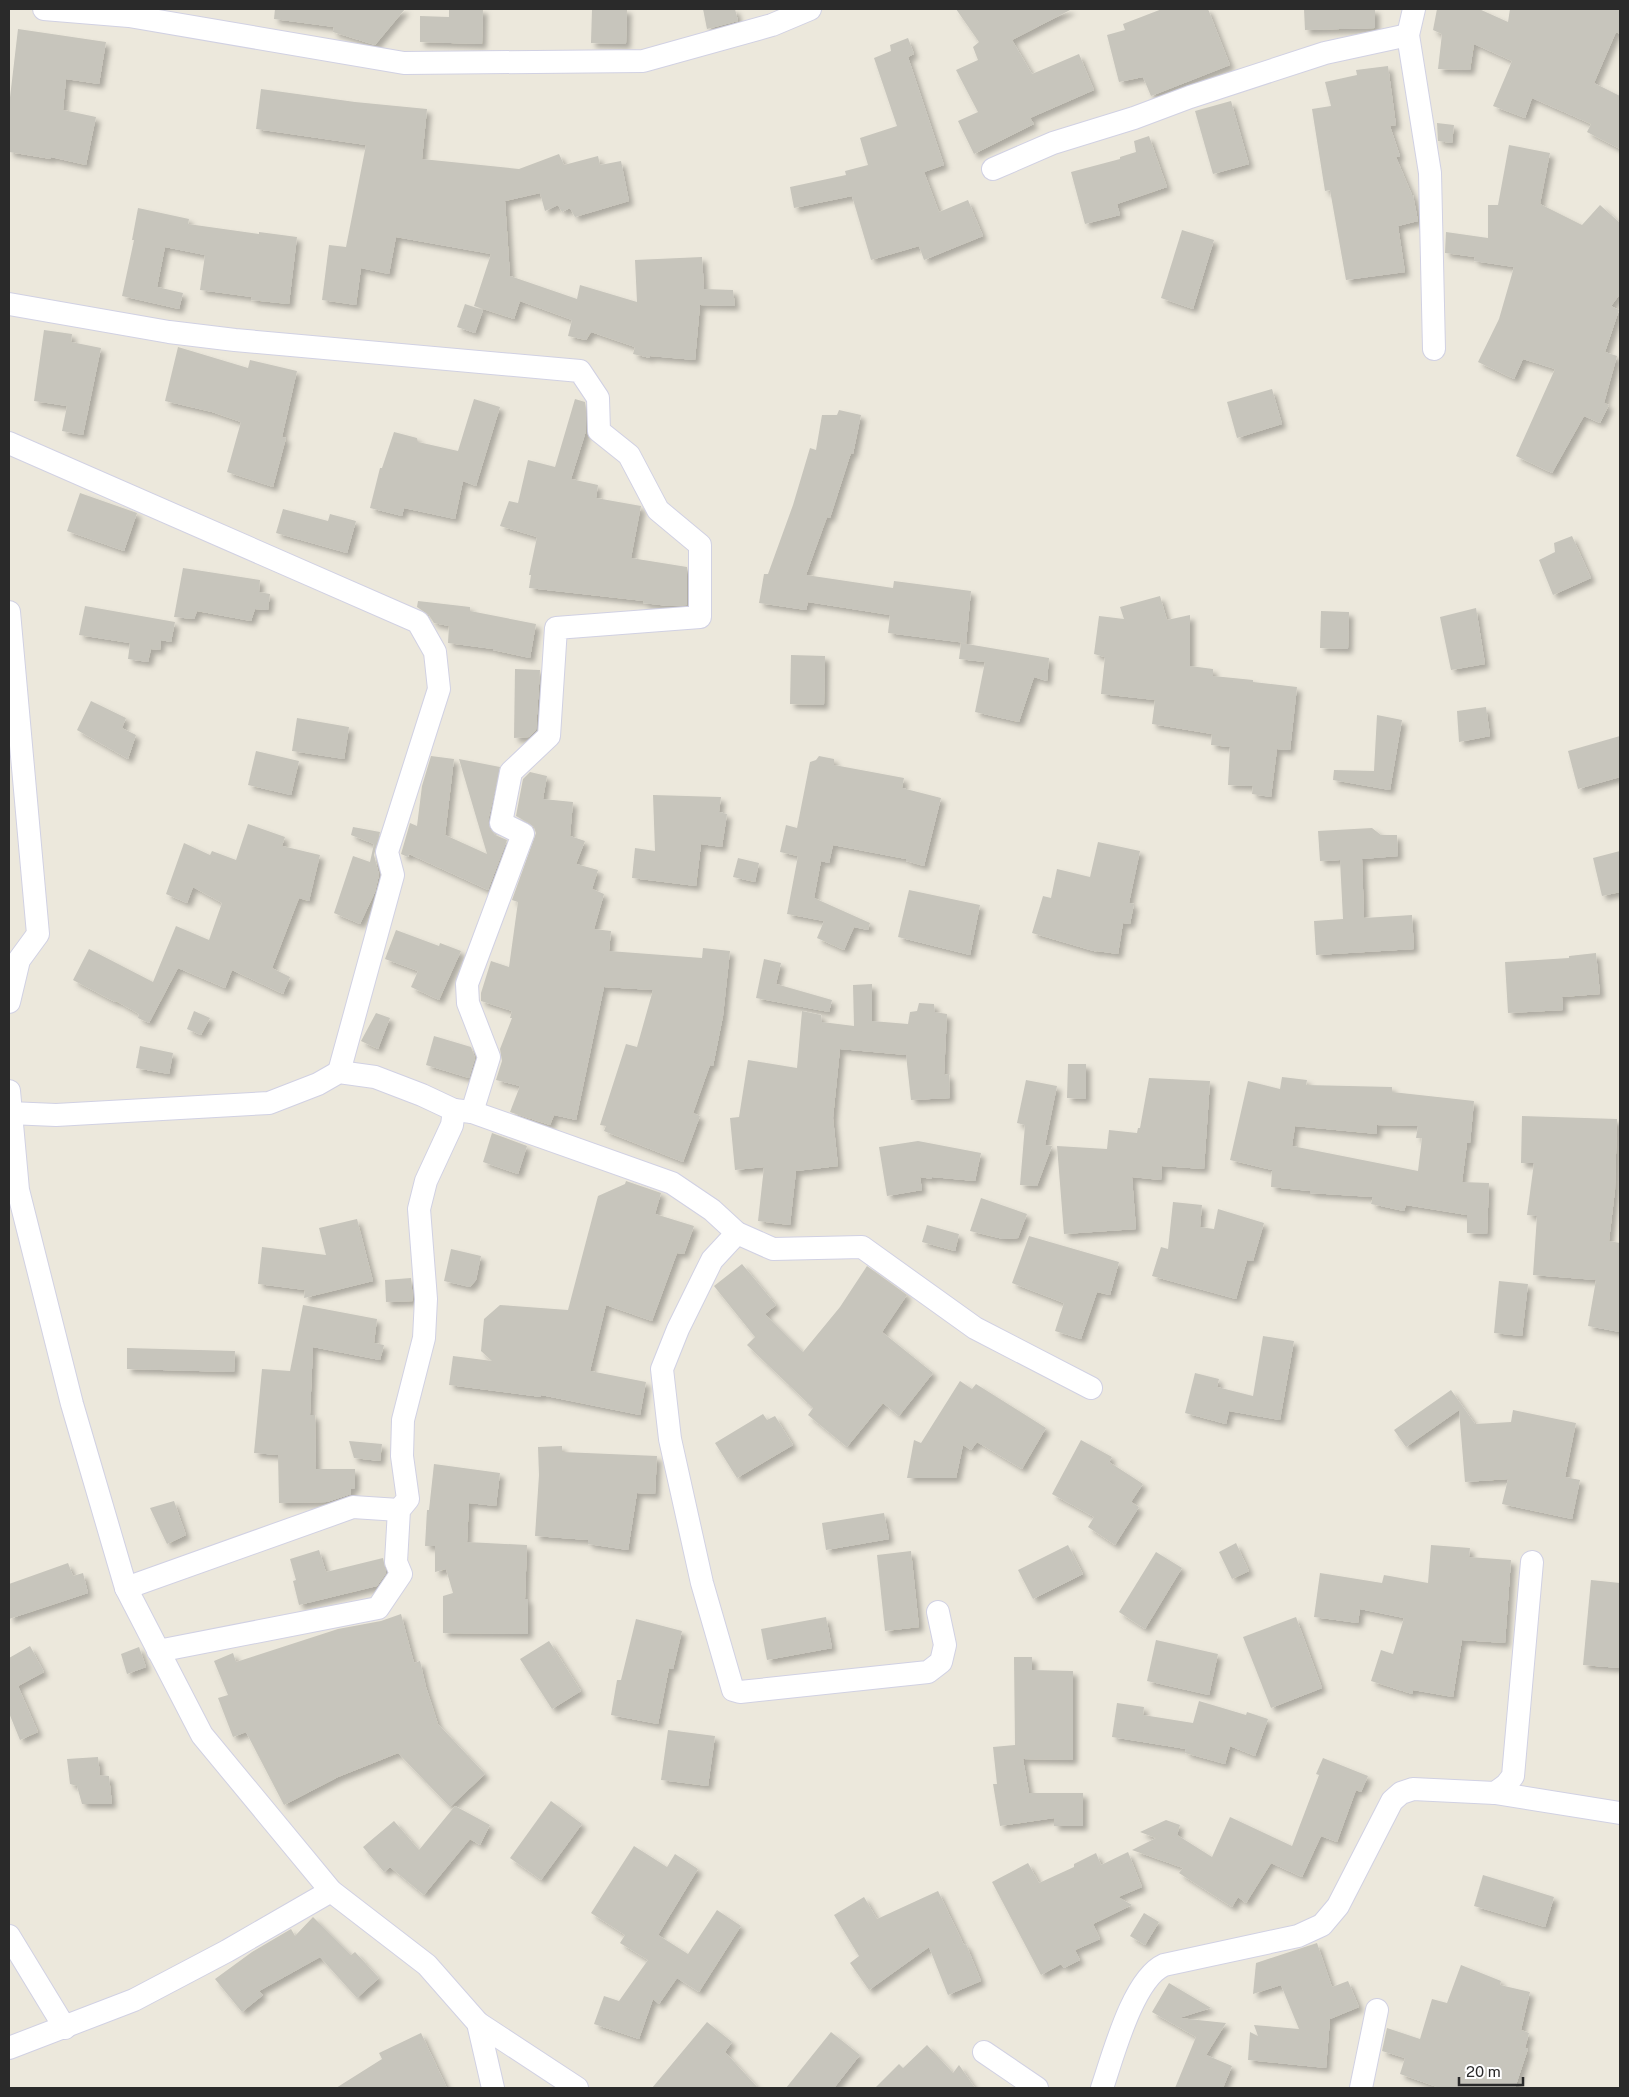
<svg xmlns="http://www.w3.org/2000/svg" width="1629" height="2097" font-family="'Public Sans',sans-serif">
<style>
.building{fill:#c7c5bc;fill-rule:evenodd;filter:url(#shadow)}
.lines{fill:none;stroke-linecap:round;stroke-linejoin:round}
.street-casing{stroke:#d1d1e3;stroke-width:24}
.street{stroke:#fff;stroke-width:22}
</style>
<defs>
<filter id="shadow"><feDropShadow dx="4.5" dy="4.5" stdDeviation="2.5" flood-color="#0004"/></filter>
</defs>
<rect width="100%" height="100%" fill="#ece8dc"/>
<!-- building -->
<g class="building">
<polygon points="275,9 405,9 375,45 333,32 334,27 274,19"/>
<polygon points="449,9 483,9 482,44 420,42 420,16 449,17"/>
<polygon points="592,9 627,9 626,44 591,43"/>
<polygon points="703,9 735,9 738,21 707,29"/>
<polygon points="956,9 1072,9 1012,40 1032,74 1079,54 1094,90 1030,118 1034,124 974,154 958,121 978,112 956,70 978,60 973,47 979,42"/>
<polygon points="1162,9 1208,9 1230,65 1151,96 1143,77 1119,82 1107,35 1125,30 1123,24"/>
<polygon points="1304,9 1375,9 1375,28 1305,30"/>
<polygon points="1437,9 1479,9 1508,22 1510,9 1620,9 1620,34 1616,32 1594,83 1620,96 1620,149 1587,132 1591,124 1532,98 1525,118 1493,106 1512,61 1474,44 1470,70 1438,69 1442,34 1433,30"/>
<polygon points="18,29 106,42 99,84 66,79 63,110 96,117 86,165 51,157 51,159 9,152 9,106"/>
<polygon points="908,38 914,54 908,57 944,165 924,172 939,212 968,200 983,236 924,260 919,246 871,260 852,196 794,208 790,187 846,175 845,171 868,165 860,138 897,126 874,58 891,51 890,45"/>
<polygon points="1388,66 1396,125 1390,126 1400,156 1396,157 1412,195 1413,195 1418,221 1398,226 1405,272 1346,280 1330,190 1325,191 1312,109 1331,106 1325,82 1357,75 1356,70"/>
<polygon points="261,89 355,102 427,109 422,159 519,169 559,154 564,165 598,156 600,165 621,161 629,201 575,217 570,208 562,212 558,205 545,211 540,193 505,201 510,276 577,299 580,285 637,302 635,260 702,257 704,289 733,290 735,306 700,305 695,360 650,356 650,358 633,354 635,347 591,332 586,340 568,336 572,320 520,301 514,319 474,306 491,254 396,237 389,274 361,268 356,305 322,300 329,245 346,247 366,145 256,129"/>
<polygon points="1231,101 1249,164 1213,174 1195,111"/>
<polygon points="1437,123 1454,125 1452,143 1438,141"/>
<polygon points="1149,136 1167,187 1117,204 1120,215 1085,224 1071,172 1120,159 1120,157 1136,152 1134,141"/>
<polygon points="1509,145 1550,153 1540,204 1582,225 1600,205 1620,223 1620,294 1611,306 1619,310 1605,352 1617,356 1604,403 1609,405 1600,423 1584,416 1552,473 1516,456 1555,369 1523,359 1514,379 1478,362 1499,319 1514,267 1474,261 1475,257 1445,253 1446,232 1488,238 1488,205 1498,205"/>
<polygon points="138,208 189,219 188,224 259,234 259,232 297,237 289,304 251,300 252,297 200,290 205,255 165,247 157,287 183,293 179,309 122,296 134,240 132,240"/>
<polygon points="1182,230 1214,240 1193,309 1161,298"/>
<polygon points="465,304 483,310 475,333 457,327"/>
<polygon points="44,330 72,334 71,342 101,348 83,435 62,431 67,406 34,401"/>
<polygon points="178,347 248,368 250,360 297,371 282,437 286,438 273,487 227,472 241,422 212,412 165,401"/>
<polygon points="1272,389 1282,424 1237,438 1227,402"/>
<polygon points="474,399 500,407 476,486 463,481 455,519 404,508 402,516 370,508 380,468 382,468 394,432 417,438 418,442 458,451"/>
<polygon points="575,399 585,402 586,431 571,479 598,485 596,498 641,506 631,558 687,567 687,605 669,606 643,603 644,601 529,588 531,575 529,575 537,537 500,526 509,501 518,503 528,460 555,467"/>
<polygon points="839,410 861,415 853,454 851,453 830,518 827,517 806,575 893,588 894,581 971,591 966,643 888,633 890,615 808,602 806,610 759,603 764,574 768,574 793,505 810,448 816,450 822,415 837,415"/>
<polygon points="80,493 137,513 124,551 67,531"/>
<polygon points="283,509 328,521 330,514 356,521 347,553 276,533"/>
<polygon points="1572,536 1591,578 1553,595 1539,560 1555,552 1554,543"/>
<polygon points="183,568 260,580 259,592 270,594 268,610 255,609 251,621 197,611 194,619 174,617"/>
<polygon points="1160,596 1167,620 1190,615 1190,666 1213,669 1213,676 1253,680 1253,682 1297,687 1290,750 1277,749 1271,797 1252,794 1253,786 1228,785 1230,747 1211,745 1212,734 1152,724 1155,700 1101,694 1105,657 1094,654 1099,616 1124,619 1120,607"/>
<polygon points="418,601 470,607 470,611 536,624 530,658 493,650 493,649 448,643 449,626 434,623 429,615 417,607"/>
<polygon points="85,606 175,622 171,642 161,640 160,650 151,649 148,662 128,659 130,643 79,635"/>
<polygon points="1476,608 1485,664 1451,670 1440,617"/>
<polygon points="1321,611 1349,612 1348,649 1320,648"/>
<polygon points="961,643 1049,658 1047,681 1034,677 1019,722 975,712 985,662 959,659"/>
<polygon points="791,655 825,656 824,705 790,704"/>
<polygon points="515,669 540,670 536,730 529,737 514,738"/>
<polygon points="91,701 126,718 122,728 136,735 128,759 77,730"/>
<polygon points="1486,707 1490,736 1459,742 1457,711"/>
<polygon points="1377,715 1402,720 1390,790 1333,780 1334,770 1374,771"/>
<polygon points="297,718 349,727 344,759 292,751"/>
<polygon points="1620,736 1620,777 1578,789 1568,751"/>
<polygon points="256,751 299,761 291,795 248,785"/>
<polygon points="431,756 454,759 445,835 487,854 459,759 500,767 488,821 490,829 495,835 507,840 488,890 409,854 408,857 401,854 410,823 417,826 422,786"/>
<polygon points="819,756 834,759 834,765 904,778 902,788 941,798 924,866 906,861 906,859 833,845 829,863 821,861 814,898 870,923 868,930 854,927 844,950 817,938 824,921 787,914 798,856 780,852 786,825 797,828 810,762 816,760"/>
<polygon points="530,772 547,776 543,799 573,802 570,836 585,841 576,864 598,870 592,889 604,894 594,929 611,931 609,951 702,958 703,948 730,951 723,1016 713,1066 710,1065 693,1113 700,1116 683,1162 604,1131 606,1126 600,1125 626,1044 637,1047 653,990 604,987 576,1120 554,1115 550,1125 510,1112 520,1086 496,1080 502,1061 500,1049 512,1018 510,1018 512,1011 481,1001 481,993 491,961 509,967 518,902 512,900 536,833 534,827 529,823 516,816 523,779"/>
<polygon points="653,795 721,797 719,812 727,814 722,847 701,844 696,886 632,878 635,848 655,851"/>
<polygon points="248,824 285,837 282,846 320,855 309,901 299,898 272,968 290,977 283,994 232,970 225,988 178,968 149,1023 138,1018 139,1014 116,1001 115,1002 73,980 89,949 153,982 176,926 209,940 222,903 193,887 187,903 166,894 184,843 210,855 212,851 236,860"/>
<polygon points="353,827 380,832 374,855 379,875 375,892 360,924 334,913 353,856 370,862 374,844 351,835"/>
<polygon points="1372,828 1381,835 1397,835 1398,856 1362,859 1364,918 1412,915 1414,949 1316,955 1314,921 1343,919 1340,860 1320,861 1318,831"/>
<polygon points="1098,842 1140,851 1129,903 1134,904 1130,924 1123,923 1118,954 1097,951 1097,952 1032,933 1043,896 1051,898 1057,869 1090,877"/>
<polygon points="1620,851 1620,892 1602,896 1593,858"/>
<polygon points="738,858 759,863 755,882 733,877"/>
<polygon points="909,890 980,905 970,955 898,937"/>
<polygon points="396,930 439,946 440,943 461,951 439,1000 411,987 418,971 385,959"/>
<polygon points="1596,953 1600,994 1562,997 1563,1010 1508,1013 1505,962 1569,958 1569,956"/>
<polygon points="764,959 781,963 776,984 832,1000 829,1012 756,998"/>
<polygon points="872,984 872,1021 908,1024 910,1012 917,1011 919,1003 934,1004 935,1012 947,1014 944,1075 949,1074 950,1098 911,1100 906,1055 840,1049 833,1118 838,1166 796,1171 790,1225 758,1221 764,1167 735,1170 730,1118 739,1117 748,1060 797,1068 802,1011 821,1015 822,1022 854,1026 853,985"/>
<polygon points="194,1011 210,1018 201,1035 187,1029"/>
<polygon points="376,1013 390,1018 378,1049 361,1041"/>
<polygon points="434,1036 471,1047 475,1058 469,1078 426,1065"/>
<polygon points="140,1046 173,1053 169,1074 136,1068"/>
<polygon points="1068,1064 1086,1064 1086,1099 1067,1098"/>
<path d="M1282,1077L1307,1080L1306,1085L1392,1087V1092L1474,1101L1470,1143H1467L1462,1182L1489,1183L1487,1234L1467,1233V1215L1406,1205L1404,1211L1371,1204L1373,1197L1310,1193V1191L1271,1187L1272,1170L1230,1160L1248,1081L1280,1089ZM1377,1125L1418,1126L1416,1138H1422L1418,1171L1292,1146L1295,1126L1377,1134Z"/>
<polygon points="1149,1078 1210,1081 1204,1169 1162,1166 1161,1180 1132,1177 1136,1229 1064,1234 1057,1146 1107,1149 1109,1130 1137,1133 1138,1128 1140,1128"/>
<polygon points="1026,1080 1057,1086 1045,1145 1052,1146 1037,1186 1020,1185 1025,1125 1017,1123"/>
<polygon points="1522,1116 1617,1119 1615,1190 1609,1241 1620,1243 1620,1332 1588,1326 1596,1280 1533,1275 1537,1216 1527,1215 1534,1163 1521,1163"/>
<polygon points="492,1133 527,1146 518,1174 483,1162"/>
<polygon points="918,1141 981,1153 975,1181 932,1177 932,1179 920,1177 922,1190 887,1196 879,1147"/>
<polygon points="626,1181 661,1193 655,1214 694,1226 684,1254 677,1253 652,1321 606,1305 590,1371 646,1382 640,1415 541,1395 541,1397 449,1385 453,1356 492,1361 481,1351 484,1319 500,1305 568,1310 598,1196 625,1184"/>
<polygon points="981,1198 1027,1214 1018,1238 1003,1239 970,1231"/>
<polygon points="1173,1202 1202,1205 1200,1227 1214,1229 1218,1209 1264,1223 1253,1261 1247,1260 1236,1299 1152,1276 1161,1247 1168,1249"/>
<polygon points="357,1219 373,1281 304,1298 305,1290 258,1284 262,1247 326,1255 319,1228"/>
<polygon points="927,1225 959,1234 955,1251 922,1242"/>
<polygon points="1029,1236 1119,1262 1110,1295 1097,1292 1081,1339 1055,1331 1064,1303 1012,1283"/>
<polygon points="451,1249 481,1256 476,1280 470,1287 444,1281"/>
<polygon points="742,1264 776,1305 765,1314 803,1352 840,1307 867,1266 907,1295 882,1332 933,1373 899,1416 883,1403 847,1447 808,1415 813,1408 747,1345 755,1337 714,1286"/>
<polygon points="411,1278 413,1301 386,1302 385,1280"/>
<polygon points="1499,1281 1528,1284 1522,1336 1494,1333"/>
<polygon points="303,1305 377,1319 374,1343 384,1345 380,1360 313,1347 310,1415 315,1415 316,1469 355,1469 355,1488 351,1489 351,1494 327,1502 279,1503 278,1455 254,1453 262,1369 290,1371"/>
<polygon points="1263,1336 1294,1341 1280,1420 1229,1411 1226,1424 1185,1413 1195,1373 1219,1379 1217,1387 1253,1396"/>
<polygon points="127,1348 235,1351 234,1372 127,1369"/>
<polygon points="960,1381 972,1389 976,1384 1046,1428 1022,1469 977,1442 971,1450 963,1445 956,1478 907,1478 914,1440 921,1443"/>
<polygon points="1451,1390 1475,1424 1511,1422 1513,1410 1576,1423 1565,1477 1580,1480 1572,1519 1502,1504 1508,1479 1465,1482 1459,1410 1406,1447 1394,1430"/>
<polygon points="763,1414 767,1420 775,1416 793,1445 737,1478 715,1443"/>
<polygon points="1081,1440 1112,1457 1109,1462 1143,1484 1131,1502 1139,1507 1115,1545 1088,1527 1094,1517 1052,1494"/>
<polygon points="349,1441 382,1444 380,1461 354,1458"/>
<polygon points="562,1446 562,1452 657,1456 655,1494 637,1493 628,1550 588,1544 588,1540 535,1536 539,1475 538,1447"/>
<polygon points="434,1464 500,1473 496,1506 469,1503 467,1542 527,1545 525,1599 528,1599 528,1634 443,1633 443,1596 453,1593 446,1569 435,1572 435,1546 425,1546 427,1510 429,1510"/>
<polygon points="174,1501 186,1535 167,1544 150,1508"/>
<polygon points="884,1513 889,1539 826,1550 822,1523"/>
<polygon points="1236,1543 1249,1571 1232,1579 1219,1552"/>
<polygon points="1068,1545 1083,1574 1033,1599 1018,1570"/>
<polygon points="1431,1545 1470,1548 1469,1557 1511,1560 1505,1643 1462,1640 1453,1697 1413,1690 1412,1694 1371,1681 1381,1650 1393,1654 1404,1618 1360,1609 1358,1623 1314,1617 1320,1573 1382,1583 1384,1575 1428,1583"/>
<polygon points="319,1550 326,1572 383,1558 386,1573 377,1586 299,1605 293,1581 296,1580 290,1559"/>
<polygon points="911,1551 919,1627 885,1631 877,1555"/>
<polygon points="1156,1552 1182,1568 1145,1629 1119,1612"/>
<polygon points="68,1563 73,1576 83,1573 88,1593 9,1619 9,1584"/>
<polygon points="1591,1580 1620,1583 1620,1668 1583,1665"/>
<polygon points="401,1614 414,1663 420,1661 426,1687 438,1724 485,1774 450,1807 398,1753 338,1777 284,1805 246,1732 233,1737 218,1698 228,1695 214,1661 233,1653 236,1662 338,1629 381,1621"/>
<polygon points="826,1617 832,1648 767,1660 761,1629"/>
<polygon points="1296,1617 1322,1688 1271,1708 1243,1637"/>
<polygon points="636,1619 682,1631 673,1669 669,1668 658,1724 611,1715 617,1680 621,1680"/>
<polygon points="1156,1640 1218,1654 1209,1695 1147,1681"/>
<polygon points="549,1641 581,1691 552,1709 520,1659"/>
<polygon points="30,1646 44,1672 18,1686 38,1732 20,1740 9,1713 9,1658"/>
<polygon points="139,1647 146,1667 127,1674 121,1654"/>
<polygon points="1014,1657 1032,1657 1032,1670 1073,1671 1073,1760 1023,1759 1029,1793 1083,1793 1083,1826 1054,1826 1054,1818 1000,1826 993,1784 997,1784 993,1747 1015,1745"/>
<polygon points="1199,1701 1246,1715 1247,1712 1268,1719 1255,1756 1230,1746 1225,1764 1185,1753 1186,1749 1112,1737 1117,1703 1144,1707 1143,1715 1193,1723"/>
<polygon points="668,1730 715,1736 708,1786 661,1780"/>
<polygon points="98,1757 100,1775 109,1776 112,1804 82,1804 77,1786 70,1784 67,1759"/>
<polygon points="1323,1758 1368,1776 1361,1792 1356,1790 1337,1842 1321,1836 1302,1877 1271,1863 1246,1903 1238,1897 1232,1907 1179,1873 1183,1868 1132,1850 1156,1838 1140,1832 1166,1820 1180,1825 1177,1835 1212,1857 1230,1817 1292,1846 1319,1775 1316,1774"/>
<polygon points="551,1801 582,1824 541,1880 510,1858"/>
<polygon points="455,1806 490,1825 480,1845 470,1839 424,1895 390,1867 384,1872 363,1847 394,1821 419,1850"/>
<polygon points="634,1846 667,1867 675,1854 698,1869 658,1935 688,1954 717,1910 741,1926 699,1992 677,1978 659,2004 653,1999 639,2039 594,2024 604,1996 619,2001 648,1960 620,1943 625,1935 591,1913"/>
<polygon points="1128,1852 1142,1887 1118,1897 1132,1905 1093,1924 1100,1939 1075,1950 1080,1960 1064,1968 1061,1964 1041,1975 992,1882 1028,1863 1039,1883 1074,1867 1074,1864 1096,1853 1101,1865"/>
<polygon points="1483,1875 1554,1897 1545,1927 1474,1906"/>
<polygon points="938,1891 964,1945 966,1944 981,1981 948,1995 929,1947 869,1990 850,1963 859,1956 834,1915 864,1897 877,1919"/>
<polygon points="1144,1913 1159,1922 1145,1945 1130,1936"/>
<polygon points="313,1917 351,1955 355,1952 379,1978 357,1998 320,1957 259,1991 263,1995 242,2012 215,1979 252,1952 291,1929 295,1936"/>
<polygon points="1317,1943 1332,1987 1348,1981 1359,2007 1330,2019 1326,2068 1248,2060 1250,2032 1258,2036 1254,2025 1299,2029 1281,1985 1253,1994 1256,1963"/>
<polygon points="1461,1965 1501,1981 1500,1985 1530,1992 1521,2030 1529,2033 1525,2048 1528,2049 1515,2088 1440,2088 1400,2074 1405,2058 1382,2051 1387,2028 1420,2039 1432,1999 1447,2003"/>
<polygon points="1169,1983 1211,2008 1179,2018 1226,2023 1206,2055 1232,2066 1223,2088 1175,2088 1196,2037 1152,2012"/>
<polygon points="707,2022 732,2042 725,2052 758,2088 652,2088"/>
<polygon points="831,2032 860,2055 834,2088 786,2088"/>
<polygon points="421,2033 447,2088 336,2088 382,2059 379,2053"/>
<polygon points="927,2045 953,2073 959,2065 975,2088 875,2088 899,2064 903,2068"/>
</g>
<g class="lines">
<!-- street casing -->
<g class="street-casing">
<g id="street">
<polyline points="44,9 129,16 404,63 643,61 772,25 810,9"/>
<polyline points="1414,9 1408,35 1430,173 1434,349"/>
<polyline points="993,169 1053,143 1134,118 1190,97 1325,53 1408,35"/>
<polyline points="9,304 169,332 235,340 580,371 598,398 599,431 629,455 658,510 700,545 700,617 556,628 549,736 511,772 501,823 523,834 467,984 468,1003 489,1057 472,1112"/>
<polyline points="9,443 418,622 435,652 439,689 387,852 393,875 339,1072"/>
<polyline points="9,612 38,934 19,960 9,1002"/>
<polyline points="9,1091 18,1190 72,1404 126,1588 202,1735 331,1891 427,1965 478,2023 493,2088"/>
<polyline points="9,1113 56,1115 269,1103 318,1084 339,1072 375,1077 422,1095 454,1110 472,1112 672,1183 712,1210 737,1233 773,1249 862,1247 975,1328 1091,1388"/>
<polyline points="737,1233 712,1260 678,1329 662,1369 670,1439 702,1583 733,1690 740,1692 928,1672 941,1662 945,1645 938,1612"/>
<polyline points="126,1588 353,1507 399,1510"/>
<polyline points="158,1651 378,1608 401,1574 396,1562 399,1510 408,1499 402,1456 403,1420 424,1338 426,1299 419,1209 426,1181 452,1125 454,1110"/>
<polyline points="1495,1793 1506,1785 1513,1776 1532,1562"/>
<polyline points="9,1936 65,2028"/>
<polyline points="478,2023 577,2088"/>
<polyline points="9,2048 134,2000 227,1951 331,1891"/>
<polyline points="984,2052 1037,2088"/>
<path d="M1102,2088C1113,2056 1133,1979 1164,1965L1298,1936L1322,1925L1338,1906L1392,1801L1401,1793L1413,1789L1495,1793L1620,1813"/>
<polyline points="1361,2088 1377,2010"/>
</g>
</g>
<!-- street -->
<use href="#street" class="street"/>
</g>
<!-- border -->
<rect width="1629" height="2097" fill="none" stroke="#2a2a2a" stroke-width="20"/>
<!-- scale -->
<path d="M1459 2077v8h64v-8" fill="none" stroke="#2a2a2a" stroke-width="2.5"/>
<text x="1466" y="2077" font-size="15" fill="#2a2a2a" stroke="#ffffff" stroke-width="4" paint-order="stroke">20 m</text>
</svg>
